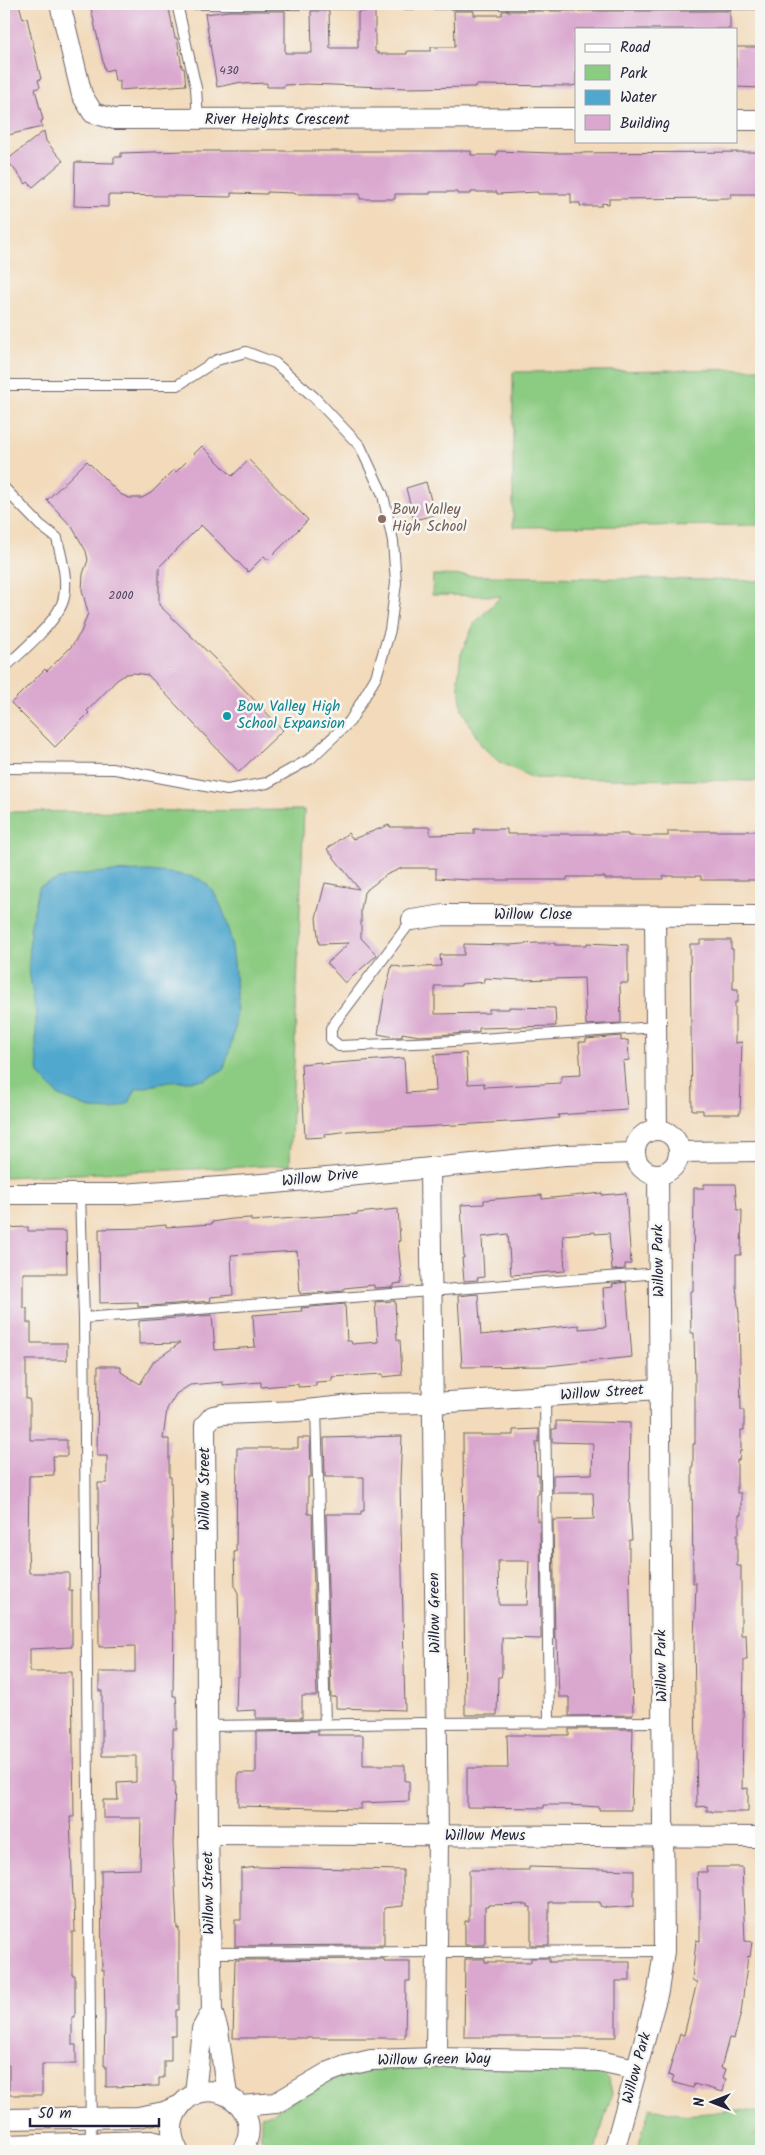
<svg xmlns="http://www.w3.org/2000/svg" width="765" height="2155" font-family="Kalam,sans-serif">
<style>
.green{fill:#8ccb82;stroke:#57765e}
.water{fill:#51a8ce;stroke:#3a6584}
.building{fill:#daa8cf;fill-rule:evenodd}
.lines{fill:none;stroke-linecap:round;stroke-linejoin:round}
.lane-casing{stroke:#6b6267;stroke-width:12}
.street-casing{stroke:#6b6267;stroke-width:22}
.lane{stroke:#fff;stroke-width:10}
.street{stroke:#fff;stroke-width:20}
.education-dot{fill:#8d6e63;stroke:#f6f6f2;stroke-width:2}
.culture-dot{fill:#0f9aa8;stroke:#f6f6f2;stroke-width:2}
.labels{text-anchor:middle;dominant-baseline:central;stroke-width:5;stroke-linejoin:round;paint-order:stroke}
.number-label{font-size:12px;fill:#504460}
.street-label{font-size:15px;fill:#22223b;stroke:#f6f6f2}
.education-label{font-size:15px;fill:#785e54;stroke:#f6f6f2;text-anchor:start}
.culture-label{font-size:15px;fill:#0d838f;stroke:#f6f6f2;text-anchor:start}
</style>
<rect width="100%" height="100%" fill="#f6f6f2"/>
<filter id="ink" filterUnits="userSpaceOnUse"><feTurbulence type="fractalNoise" baseFrequency=".02" numOctaves="2"/><feDisplacementMap in="SourceGraphic" scale="10" xChannelSelector="R" yChannelSelector="G"/><feConvolveMatrix kernelMatrix="1 2 1 2 8 2 1 2 1" color-interpolation-filters="sRGB"/></filter>
<filter id="wash" filterUnits="userSpaceOnUse"><feTurbulence type="fractalNoise" baseFrequency=".0096" numOctaves="4" result="noise"/><feDisplacementMap in="SourceGraphic" scale="20" xChannelSelector="R" yChannelSelector="G"/><feGaussianBlur stdDeviation="1.12" result="paint"/><feColorMatrix in="noise" values="0 0 0 0 0 0 0 0 0 0 0 0 0 0 0 0 0 1.4 0 .05"/><feComposite in="paint" operator="in"/></filter>
<g filter="url(#wash)">
<rect width="100%" height="100%" fill="#f2daba"/>
<!-- green -->
<g class="green">
<polygon points="761,369 761,525 513,527 513,372"/>
<polygon points="433,575 761,581 761,781 533,778 499,762 481,745 462,710 458,679 461,654 474,624 501,596 432,595"/>
<polygon points="304,810 290,1165 4,1177 4,812"/>
<path d="M367,2068H594C606,2074 610,2081 612,2093L595,2151H290L261,2138V2116L273,2113L320,2083Z"/>
<path d="M650,2107C664,2111 680,2116 696,2114C719,2113 739,2106 761,2114V2124L753,2137H755L761,2127V2151H637Z"/>
</g>
<!-- water -->
<path class="water" d="M149,871C159,872 194,875 201,880C236,901 239,995 234,1032C232,1044 227,1057 224,1069L204,1080L169,1082L136,1089L129,1103L112,1110L92,1109L59,1096L39,1074L36,1051V1015L29,970L30,929L39,887C73,870 112,872 149,871Z"/>
<g id="blocks">
<!-- building -->
<g class="building">
<polygon points="4,4 19,4 23,19 27,18 41,79 38,80 40,87 35,89 43,120 41,121 42,127 4,136"/>
<polygon points="90,4 168,4 175,38 177,38 182,68 184,68 186,85 120,90 120,81 115,81 113,69 105,71"/>
<polygon points="229,11 285,11 285,53 312,53 311,11 329,11 330,48 358,48 358,12 375,11 375,52 378,52 378,54 407,54 407,51 431,51 431,47 455,47 454,11 474,11 474,15 502,15 502,11 730,11 730,29 576,29 576,85 571,86 475,85 475,87 407,88 308,84 284,85 284,87 267,87 267,83 242,84 242,82 217,87 205,14"/>
<polygon points="736,47 761,47 761,88 736,87"/>
<polygon points="44,131 46,141 63,161 33,187 28,182 26,184 7,160"/>
<polygon points="184,151 471,151 471,155 497,155 497,151 551,153 761,152 761,194 731,194 731,198 609,199 609,204 602,203 602,206 580,206 580,203 571,203 571,194 538,194 538,192 497,194 497,192 471,192 471,194 457,194 457,192 430,192 430,194 395,194 395,199 360,199 360,194 295,194 294,193 267,192 267,194 231,193 231,197 108,195 108,207 74,206 75,162 114,163 114,157 121,157 121,153"/>
<polygon points="202,446 232,476 249,460 308,520 268,560 264,556 248,572 201,525 159,567 159,605 215,659 283,730 239,772 148,675 134,673 126,674 117,680 87,711 89,713 55,747 11,703 45,669 47,671 71,647 81,632 88,613 82,590 83,574 88,560 86,551 72,527 47,500 87,461 120,494 129,498 142,498 151,493 174,470 176,472"/>
<polygon points="426,482 435,515 414,520 406,488"/>
<polygon points="389,825 390,827 430,827 430,835 474,834 474,829 507,829 507,834 628,834 628,836 668,836 668,831 761,831 761,880 701,880 701,876 663,876 663,879 605,879 605,877 567,877 567,880 469,880 436,878 436,868 402,868 386,875 364,892 361,910 361,938 377,955 345,983 327,963 349,943 319,944 316,918 325,883 359,889 327,849 348,833 353,839"/>
<polygon points="700,940 731,940 731,949 733,949 733,989 738,989 738,1002 735,1002 735,1043 742,1042 740,1114 703,1114 703,1110 692,1110 690,944 700,944"/>
<polygon points="536,943 555,943 555,945 587,945 587,943 628,945 628,983 620,983 621,1023 586,1025 584,978 521,980 484,978 484,982 461,984 461,986 435,986 435,1014 489,1013 489,1009 509,1009 509,1007 555,1008 556,1026 479,1028 479,1032 438,1035 419,1036 402,1033 402,1037 394,1037 378,1034 384,997 392,965 404,968 441,966 440,955 464,955 464,944 510,945"/>
<polygon points="621,1036 621,1041 628,1040 629,1060 623,1061 627,1110 558,1115 559,1118 526,1121 349,1131 325,1134 326,1137 305,1138 301,1064 321,1062 321,1064 404,1058 406,1093 436,1091 434,1055 466,1053 468,1084 484,1083 484,1087 561,1083 561,1076 581,1075 579,1042 586,1042 586,1039"/>
<polygon points="704,1184 735,1184 737,1210 742,1210 741,1255 736,1255 736,1286 739,1314 741,1410 744,1410 744,1430 741,1430 741,1451 740,1451 739,1460 737,1460 737,1493 741,1493 741,1515 739,1515 739,1534 737,1534 737,1566 741,1566 741,1635 746,1635 747,1660 744,1660 742,1789 748,1788 748,1812 712,1812 712,1811 707,1811 707,1806 697,1807 694,1640 696,1583 693,1583 692,1466 693,1466 693,1444 695,1444 695,1382 694,1333 691,1333 690,1291 693,1291 694,1188 704,1188"/>
<polygon points="602,1193 602,1195 626,1193 631,1264 625,1264 625,1269 612,1270 609,1233 595,1234 595,1232 563,1235 565,1271 511,1275 508,1234 482,1237 484,1277 477,1278 478,1280 464,1281 462,1258 464,1258 461,1205 484,1204 484,1200 507,1198 542,1195 542,1199"/>
<polygon points="398,1209 400,1241 398,1241 402,1283 394,1284 394,1287 374,1288 374,1285 344,1288 344,1291 300,1294 297,1251 231,1255 233,1295 210,1297 211,1301 138,1307 138,1302 100,1303 99,1229 146,1228 146,1227 166,1225 166,1227 212,1224 212,1222 232,1219 251,1218 251,1221 357,1214 357,1213"/>
<polygon points="28,1227 28,1231 66,1231 67,1273 23,1273 23,1305 24,1308 27,1308 27,1323 31,1323 31,1343 67,1343 67,1360 26,1360 26,1399 29,1399 30,1403 30,1440 67,1440 67,1456 53,1456 54,1475 29,1476 28,1547 29,1573 69,1573 69,1590 72,1590 72,1647 30,1649 30,1672 72,1672 74,1817 70,1817 73,1900 74,1900 75,1932 72,1932 72,1975 75,1975 75,2017 72,2017 72,2045 76,2045 76,2064 42,2064 42,2095 9,2095 9,2065 4,2065 4,1228"/>
<polygon points="626,1282 632,1357 547,1366 462,1367 458,1296 478,1294 481,1335 579,1325 579,1329 606,1327 603,1288 613,1287 612,1284"/>
<polygon points="395,1301 397,1340 400,1340 402,1375 383,1377 383,1374 332,1377 332,1381 316,1382 316,1386 298,1387 298,1384 261,1387 261,1382 223,1385 223,1382 190,1385 176,1394 167,1409 163,1439 169,1439 169,1477 171,1477 174,1611 173,1696 176,1696 177,1707 177,1729 173,1729 173,1782 175,1782 173,1844 177,1928 179,1928 179,2010 176,2010 176,2036 171,2036 171,2061 164,2061 164,2078 159,2078 159,2086 106,2087 106,2066 104,2066 105,2018 104,1970 102,1970 101,1870 140,1869 141,1818 103,1818 103,1800 118,1800 117,1783 136,1782 136,1756 102,1756 102,1691 99,1691 99,1672 135,1672 135,1646 99,1647 98,1483 107,1483 107,1456 97,1456 98,1366 121,1366 121,1372 140,1384 154,1361 180,1343 139,1344 139,1321 212,1315 215,1350 255,1347 253,1315 302,1311 301,1308 345,1304 347,1341 351,1341 352,1344 378,1342 375,1302"/>
<polygon points="556,1421 630,1423 629,1496 632,1540 629,1540 629,1559 633,1715 569,1716 569,1697 559,1697 557,1639 555,1639 553,1520 594,1519 593,1493 553,1493 553,1475 592,1474 593,1443 552,1442 552,1429 556,1429"/>
<path d="M539,1429V1442H536L537,1475H539V1494H537V1521H540L541,1639L502,1638V1673L501,1677H498L497,1715H465L463,1435H513V1430ZM498,1561H529L527,1605H499Z"/>
<polygon points="402,1436 400,1480 405,1710 336,1708 336,1697 331,1697 326,1514 361,1514 361,1511 364,1511 364,1477 325,1477 324,1438"/>
<polygon points="298,1438 310,1438 311,1477 308,1477 308,1514 312,1514 317,1696 302,1696 302,1718 256,1718 256,1710 236,1711 237,1677 239,1677 239,1631 238,1593 235,1587 234,1552 236,1552 237,1448 298,1448"/>
<polygon points="569,1729 633,1729 631,1810 599,1810 599,1807 569,1805 544,1805 544,1808 467,1807 467,1768 508,1768 507,1735 569,1735"/>
<polygon points="318,1731 318,1735 363,1735 363,1765 405,1765 405,1781 409,1781 409,1801 361,1803 361,1809 238,1806 238,1773 254,1773 256,1771 256,1732"/>
<polygon points="257,1867 403,1870 403,1906 384,1908 384,1945 235,1946 235,1920 241,1920 241,1869"/>
<polygon points="529,1867 634,1870 634,1906 608,1908 600,1906 600,1902 549,1902 549,1945 531,1945 531,1907 528,1907 528,1904 488,1905 488,1907 485,1907 485,1945 465,1945 465,1921 469,1921 469,1870 529,1870"/>
<polygon points="706,1867 742,1867 745,1941 752,1942 750,1957 748,1956 741,2013 734,2039 729,2038 721,2068 726,2069 723,2078 726,2079 723,2092 694,2084 693,2088 672,2082 674,2077 668,2075 680,2034 684,2035 697,1982 692,1981 696,1940 700,1941 700,1890 698,1890 697,1872 707,1872"/>
<polygon points="531,1958 549,1958 549,1962 630,1962 630,1981 616,1981 616,2037 464,2037 465,1959 485,1959 485,1962 531,1962"/>
<polygon points="384,1959 384,1962 410,1962 410,1981 406,1981 405,2038 233,2038 235,1960"/>
</g>
</g>
</g>
<g filter="url(#ink)">
<use href="#blocks" fill-opacity="0" stroke="#6b6267" stroke-width="1"/>
<g class="lines">
<!-- lane casing -->
<g class="lane-casing">
<g id="lane">
<polyline points="177,4 761,4"/>
<polyline points="177,4 196,88 198,120"/>
<polyline points="4,385 178,385 217,360 246,352 275,363 314,397 360,446 383,495 393,541 396,583 390,630 376,677 350,721 310,759 267,783 227,790 115,769 4,768"/>
<path d="M4,488L40,525L57,538C61,557 68,577 64,597C60,620 21,652 4,668"/>
<polyline points="412,920 331,1028 331,1039 339,1046 438,1042 656,1027"/>
<polyline points="80,1194 84,1318 91,2145"/>
<polyline points="84,1318 659,1273"/>
<polyline points="545,1397 549,1722"/>
<polyline points="316,1409 325,1724"/>
<polyline points="207,1726 426,1723 663,1722"/>
<polyline points="211,1953 664,1951"/>
</g>
</g>
<!-- street casing -->
<g class="street-casing">
<g id="street">
<polyline points="60,4 82,95 93,113 114,119 576,118"/>
<polyline points="736,120 761,120"/>
<polyline points="655,916 657,1130"/>
<polyline points="412,920 444,915 761,916"/>
<circle cx="657" cy="1152" r="22"/>
<polyline points="680,1152 761,1151"/>
<polyline points="430,1168 438,1836 436,2058"/>
<polyline points="4,1194 122,1194 275,1183 565,1155 635,1153"/>
<polyline points="208,1834 761,1837"/>
<polyline points="195,2094 202,2029 212,2011"/>
<polyline points="227,2095 218,2030 212,2011 208,1834 205,1425 213,1416 223,1414 297,1411 362,1404 433,1403 660,1389"/>
<polyline points="241,2106 276,2103 329,2072 345,2066 371,2060 436,2058 599,2061 636,2069"/>
<polyline points="4,2119 138,2117 164,2112 181,2105"/>
<polyline points="4,2145 151,2141 167,2145 175,2151"/>
<path d="M178,2151C171,2138 169,2125 177,2111C203,2066 270,2106 242,2151"/>
<polyline points="614,2151 658,1991 664,1951 658,1174"/>
</g>
</g>
<!-- lane -->
<use href="#lane" class="lane"/>
<!-- street -->
<use href="#street" class="street"/>
</g>
</g>
<!-- markers -->
<circle class="education-dot" cx="382" cy="519" r="5"/>
<circle class="culture-dot" cx="227" cy="716" r="5"/>
<g class="labels">
<!-- number labels -->
<g class="number-label">
<text x="229" y="70">430</text>
<text x="121" y="595">2000</text>
</g>
<!-- street labels -->
<g class="street-label">
<text x="277" y="120">River Heights Crescent</text>
<text x="533" y="915">Willow Close</text>
<text transform="translate(320 1178) rotate(-6)">Willow Drive</text>
<text transform="translate(659 1261) rotate(-91)">Willow Park</text>
<text transform="translate(602 1393) rotate(-4)">Willow Street</text>
<text transform="translate(205 1489) rotate(-90)">Willow Street</text>
<text transform="translate(435 1613) rotate(-91)">Willow Green</text>
<text transform="translate(662 1666) rotate(-91)">Willow Park</text>
<text x="485" y="1836">Willow Mews</text>
<text transform="translate(209 1893) rotate(-91)">Willow Street</text>
<text transform="translate(434 2060) rotate(-1)">Willow Green Way</text>
<text transform="translate(637 2068) rotate(-75)">Willow Park</text>
</g>
<!-- education labels -->
<g class="education-label">
<text x="392" y="510">Bow Valley<tspan x="392" dy="17">High School</tspan></text>
</g>
<!-- culture labels -->
<g class="culture-label">
<text x="237" y="707">Bow Valley High<tspan x="237" dy="17">School Expansion</tspan></text>
</g>
</g>
<!-- margin -->
<rect width="765" height="2155" fill="none" stroke="#f6f6f2" stroke-width="20"/>
<!-- legend -->
<rect x="575" y="28" width="162" height="115" fill="#f6f6f2" stroke="#a1a1a9"/>
<rect x="585" y="44" width="25" height="8" fill="#ffffff" stroke="#a1a1a9"/>
<text x="620" y="52" font-size="15" fill="#22223b">Road</text>
<rect x="585" y="65" width="25" height="15" fill="#8ccb82" stroke="#a1a1a9"/>
<text x="620" y="78" font-size="15" fill="#22223b">Park</text>
<rect x="585" y="90" width="25" height="15" fill="#51a8ce" stroke="#a1a1a9"/>
<text x="620" y="102" font-size="15" fill="#22223b">Water</text>
<rect x="585" y="115" width="25" height="15" fill="#daa8cf" stroke="#a1a1a9"/>
<text x="620" y="128" font-size="15" fill="#22223b">Building</text>
<!-- north arrow -->
<g transform="translate(712 2102) rotate(270)" stroke="#f6f6f2" stroke-width="4" paint-order="stroke">
<path d="M0-4L9 19L0 12L-9 19Z" fill="#22223b"/>
<text y="-8" font-size="14" font-weight="bold" text-anchor="middle" fill="#22223b">N</text>
</g>
<!-- scale -->
<path d="M30 2118v8h129v-8" fill="none" stroke="#22223b" stroke-width="2.5"/>
<text x="38" y="2118" font-size="15" fill="#22223b" stroke="#f6f6f2" stroke-width="4" paint-order="stroke">50 m</text>
</svg>
